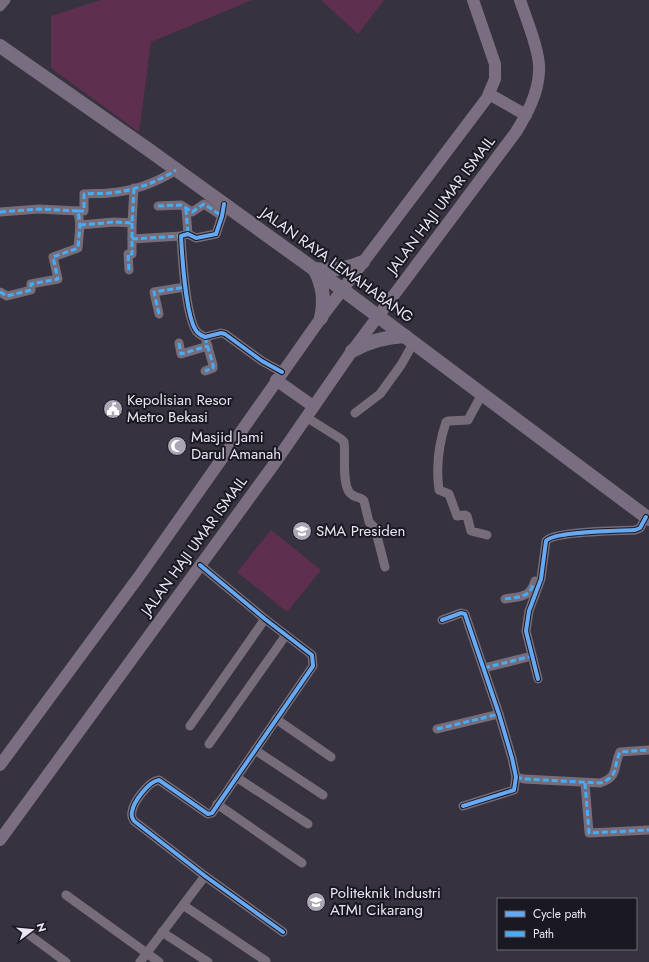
<svg xmlns="http://www.w3.org/2000/svg" width="649" height="962" font-family="Jost,sans-serif">
<style>
.green{fill:#5f2f50}
.lines{fill:none;stroke-linecap:round;stroke-linejoin:round}
.minor{stroke:#776d7a;stroke-width:9}
.secondary{stroke:#7a6e80;stroke-width:12}
.primary{stroke:#786e7f;stroke-width:14}
.quiet{stroke:#46acf6;stroke-width:3;stroke-dasharray:6 3;stroke-linecap:butt}
.cycleway-casing{stroke:#1a1822;stroke-width:6}
.cycleway{stroke:#66a8f1;stroke-width:4}
.labels{text-anchor:middle;dominant-baseline:central;stroke-width:4;stroke-linejoin:round;paint-order:stroke}
.street-label{font-size:15px;fill:#e9e5f4;stroke:#1a1822}
.poi-label{font-size:15px;fill:#e9e5f4;stroke:#1a1822;text-anchor:start}
</style>
<rect width="100%" height="100%" fill="#36323f"/>
<!-- green -->
<g class="green">
<polygon points="101,0 252,0 151,42 139,132 51,68 51,16"/>
<polygon points="321,0 384,0 358,34"/>
<polygon points="271,530 321,570 287,612 237,572"/>
</g>
<g class="lines">
<!-- minor -->
<g class="minor">
<polyline points="0,7 6,0"/>
<path d="M224,204L222,216L216,234L196,238L188,234L181,236C182,255 186,319 197,332C199,334 202,336 205,337L221,333L225,334L262,361L282,372"/>
<polyline points="158,206 181,205 192,212 204,204 222,216"/>
<polyline points="186,209 188,234"/>
<path d="M78,211H84V194C92,193 101,194 109,193C133,191 156,183 176,170"/>
<polyline points="0,212 39,209 78,211 80,225 78,248 53,257 58,279 31,284 31,290 7,296 0,292"/>
<polyline points="80,225 114,222 132,223 134,188"/>
<polyline points="132,239 181,236"/>
<polyline points="129,270 128,254 132,254 132,223"/>
<polyline points="159,314 154,292 185,287"/>
<polyline points="205,337 213,365 213,368 205,371"/>
<polyline points="179,343 181,354 208,346"/>
<path d="M482,394L468,420L448,421L446,422C439,443 436,468 439,490L449,494L457,516L465,515L467,516L471,531L487,535"/>
<polyline points="355,413 380,394 401,365 414,342"/>
<path d="M306,417L341,439L344,442C346,454 341,486 351,494C354,497 358,497 362,499L364,501L369,522L374,527L377,536L385,567"/>
<path d="M200,565L265,619L312,655L313,666L212,813L208,814L159,780C149,781 133,802 132,812C131,815 132,818 134,821L205,876L283,932"/>
<path d="M505,599C521,596 530,598 535,581"/>
<polyline points="442,620 461,613 465,614 466,617 499,714 512,758 516,777 514,790 463,806"/>
<polyline points="484,668 532,656"/>
<path d="M538,679L526,631L529,611L541,579L546,541C554,531 619,531 635,530L640,528L646,517"/>
<polyline points="276,719 331,757"/>
<polyline points="190,726 265,619"/>
<polyline points="437,729 499,714"/>
<polyline points="209,744 286,635"/>
<polyline points="255,750 323,795"/>
<polyline points="236,777 308,824"/>
<path d="M516,777L524,779L600,783C619,777 613,767 620,752L649,750"/>
<polyline points="585,783 589,833 649,830"/>
<polyline points="217,804 302,863"/>
<polyline points="66,895 159,962"/>
<polyline points="183,905 266,961"/>
<polyline points="162,932 208,962"/>
<polyline points="28,934 66,962"/>
<polyline points="140,962 205,876"/>
</g>
<!-- secondary -->
<g class="secondary">
<polyline points="489,94 526,115"/>
<polyline points="276,380 313,406"/>
<polyline points="0,765 140,575 321,318 487,98 495,79 495,64 473,0"/>
<path d="M0,840L272,467L352,351L516,132C527,114 538,94 539,72C541,54 526,18 520,0"/>
</g>
<!-- primary -->
<g class="primary">
<polyline points="0,46 149,150 343,290 649,519"/>
<path d="M314,269C332,271 347,269 363,262"/>
<path d="M315,270C323,286 325,300 321,318"/>
<path d="M352,351C369,341 385,337 405,336"/>
</g>
<!-- quiet -->
<g class="quiet">
<polyline points="158,206 181,205 192,212 204,204 222,216"/>
<polyline points="186,209 188,234"/>
<path d="M78,211H84V194C92,193 101,194 109,193C133,191 156,183 176,170"/>
<polyline points="0,212 39,209 78,211 80,225 78,248 53,257 58,279 31,284 31,290 7,296 0,292"/>
<polyline points="80,225 114,222 132,223 134,188"/>
<polyline points="132,239 181,236"/>
<polyline points="129,270 128,254 132,254 132,223"/>
<polyline points="159,314 154,292 185,287"/>
<polyline points="205,337 213,365 213,368 205,371"/>
<polyline points="179,343 181,354 208,346"/>
<path d="M505,599C517,597 529,598 533,585"/>
<polyline points="484,668 532,656"/>
<polyline points="437,729 499,714"/>
<path d="M516,777L524,779L600,783C619,777 613,767 620,752L649,750"/>
<polyline points="585,783 589,833 649,830"/>
</g>
<!-- cycleway casing -->
<g class="cycleway-casing">
<g id="cycleway">
<path d="M224,204L222,216L216,234L196,238L188,234L181,236C182,255 186,319 197,332C199,334 202,336 205,337L221,333L225,334L262,361L282,372"/>
<path d="M200,565L265,619L312,655L313,666L212,813L208,814L159,780C149,781 133,802 132,812C131,815 132,818 134,821L205,876L283,932"/>
<polyline points="442,620 461,613 465,614 466,617 499,714 512,758 516,777 514,790 463,806"/>
<path d="M538,679L526,631L529,611L541,579L546,541C554,531 619,531 635,530L640,528L646,517"/>
</g>
</g>
<!-- cycleway -->
<use href="#cycleway" class="cycleway"/>
</g>
<!-- icons -->
<defs>
<g id="civic-disc" transform="scale(1)"><circle r="9.5" fill="#aaa6b5" stroke="#1a1822"/><path d="M-.6-6.5H3V-4.5H.6V-3L4-1V1h2V6H-6V1h2V-1L-.6-3ZM-1.2 2.5V6h2.4V2.5Z" fill="#fff"/></g>
<g id="mosque-disc" transform="scale(1)"><circle r="9.5" fill="#aaa6b5" stroke="#1a1822"/><path d="M3.5-4.9A6 6 0 1 0 3.5 4.9A5 5 0 1 1 3.5-4.9Z" fill="#fff"/></g>
<g id="school-disc" transform="scale(1)"><circle r="9.5" fill="#aaa6b5" stroke="#1a1822"/><path d="M0-5L7-2L0 1L-7-2ZM-4 1L0 2.5L4 1V4Q0 6-4 4Z" fill="#fff"/></g>
<g id="university-disc" transform="scale(1)"><circle r="9.5" fill="#aaa6b5" stroke="#1a1822"/><path d="M0-5L7-2L0 1L-7-2ZM-4 1L0 2.5L4 1V4Q0 6-4 4Z" fill="#fff"/></g>
</defs>
<g fill-rule="evenodd">
<use href="#civic-disc" x="113" y="409"/>
<use href="#mosque-disc" x="177" y="446"/>
<use href="#school-disc" x="302" y="531"/>
<use href="#university-disc" x="316" y="902"/>
</g>
<g class="labels">
<!-- street labels -->
<g class="street-label">
<text transform="translate(441 205) rotate(-53)">JALAN HAJI UMAR ISMAIL</text>
<text transform="translate(337 265) rotate(36)">JALAN RAYA LEMAHABANG</text>
<text transform="translate(194 546) rotate(-54)">JALAN HAJI UMAR ISMAIL</text>
</g>
<!-- poi labels -->
<g class="poi-label">
<text x="127" y="400">Kepolisian Resor<tspan x="127" dy="17">Metro Bekasi</tspan></text>
<text x="191" y="437">Masjid Jami<tspan x="191" dy="17">Darul Amanah</tspan></text>
<text x="316" y="531">SMA Presiden</text>
<text x="330" y="893">Politeknik Industri<tspan x="330" dy="17">ATMI Cikarang</tspan></text>
</g>
</g>
<!-- legend -->
<rect x="497" y="898" width="140" height="52" fill="#1a1822" stroke="#6d6a76"/>
<rect x="505" y="911" width="20" height="6" fill="#66a8f1" stroke="#6d6a76"/>
<text x="533" y="918" font-size="12" fill="#e9e5f4">Cycle path</text>
<rect x="505" y="931" width="20" height="6" fill="#46acf6" stroke="#6d6a76"/>
<text x="533" y="938" font-size="12" fill="#e9e5f4">Path</text>
<!-- north arrow -->
<g transform="translate(32 930) rotate(74)" stroke="#1a1822" stroke-width="3" paint-order="stroke">
<path d="M0-3L7 15L0 10L-7 15Z" fill="#e9e5f4"/>
<text y="-6" font-size="11" font-weight="bold" text-anchor="middle" fill="#e9e5f4">N</text>
</g>
</svg>
